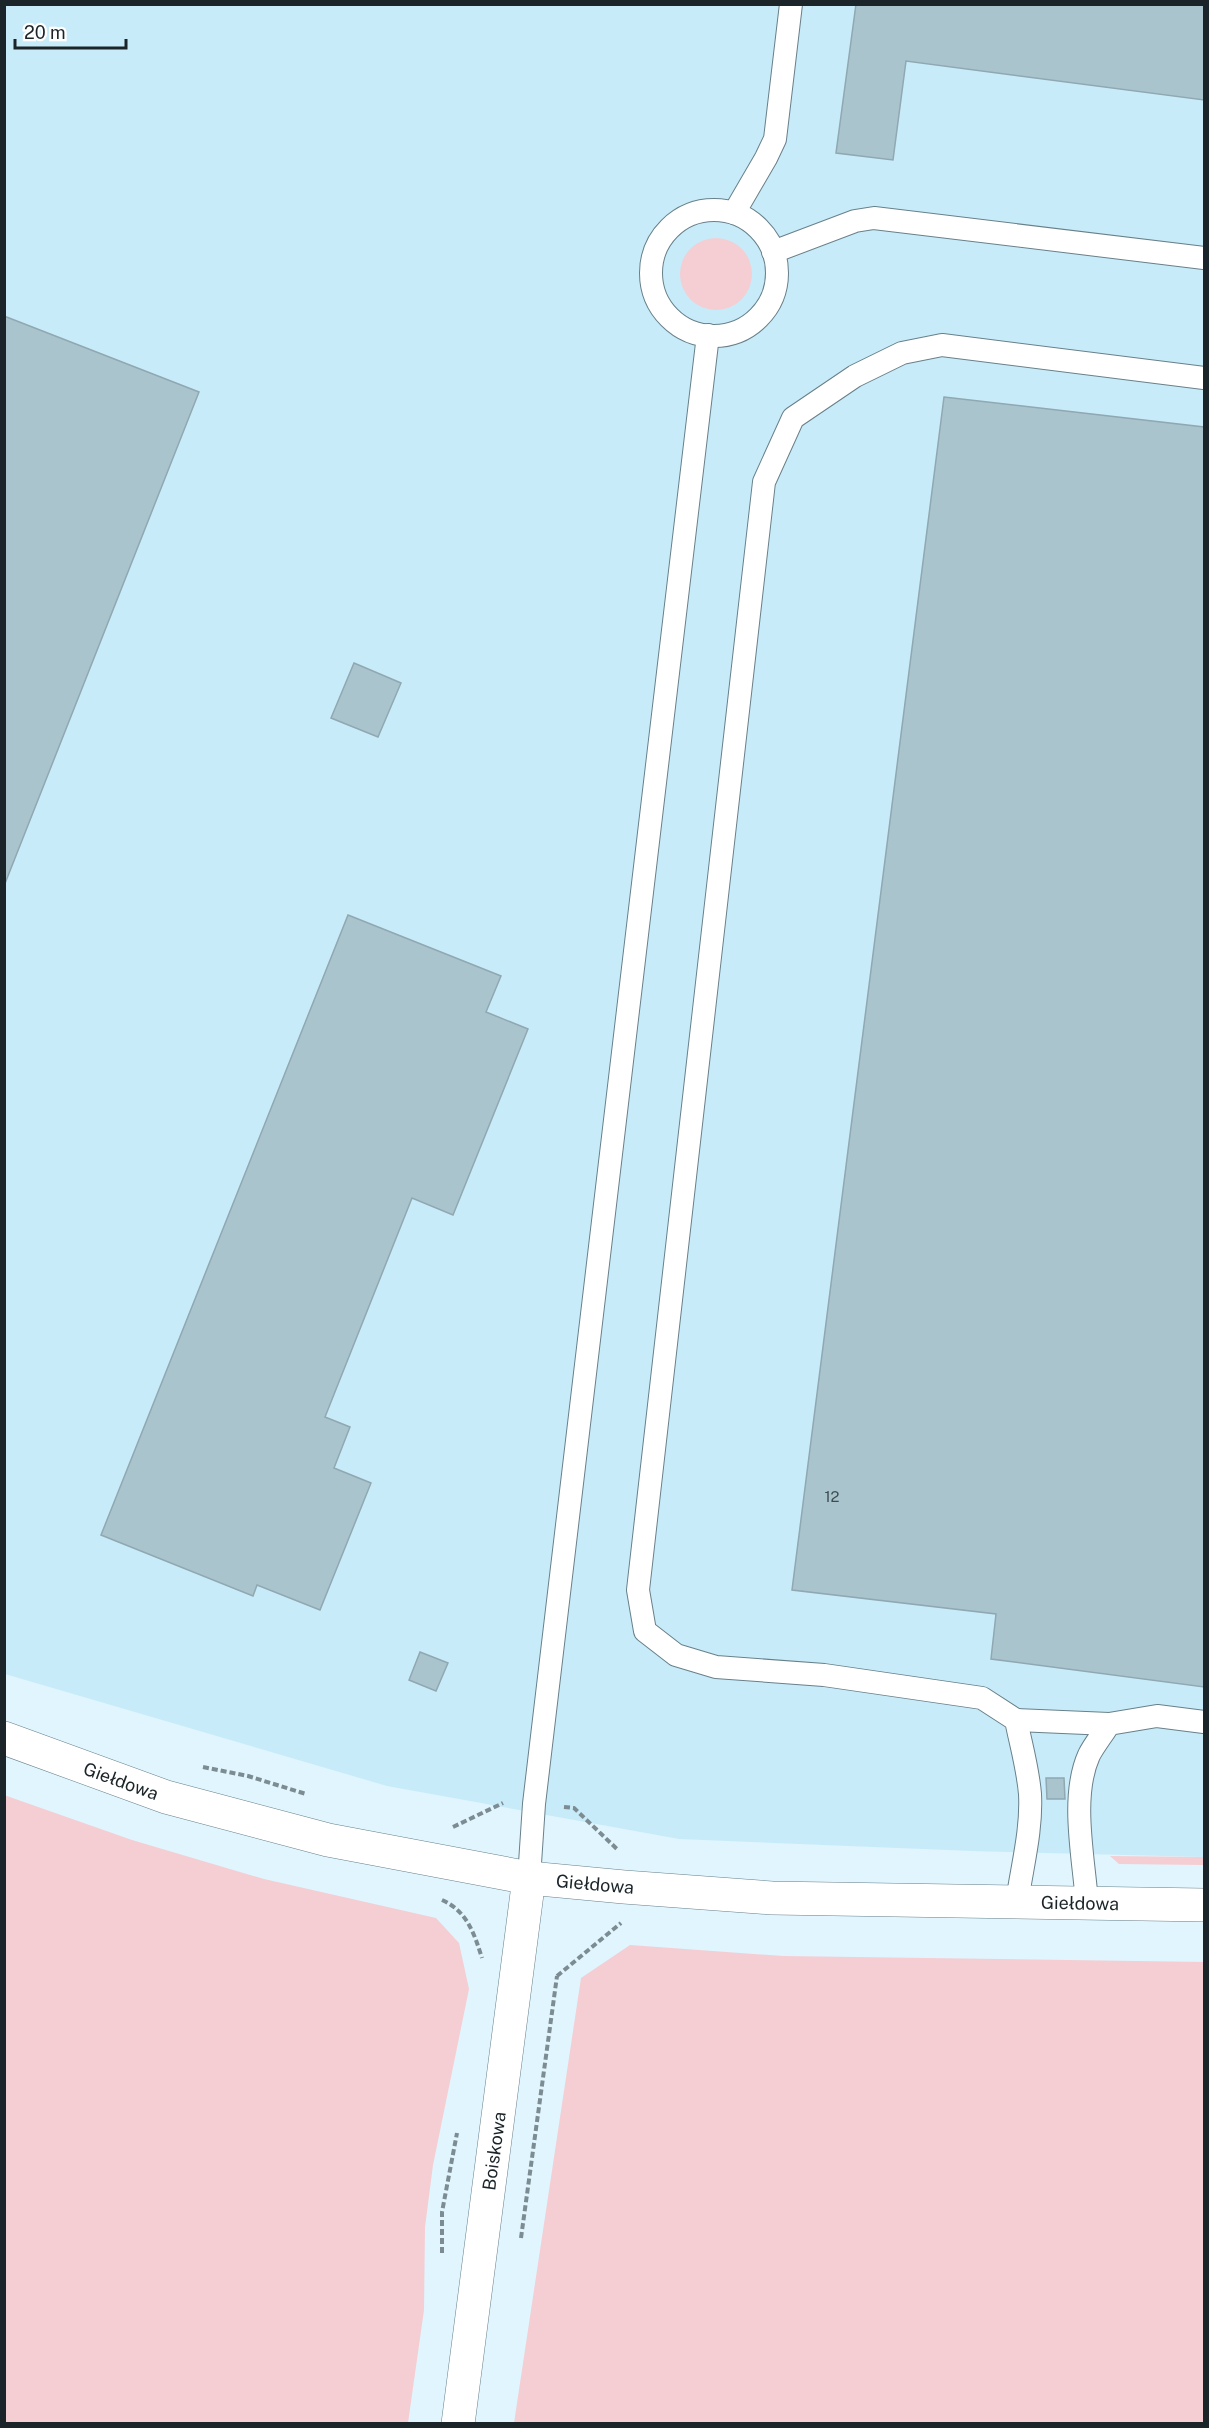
<svg xmlns="http://www.w3.org/2000/svg" width="1209" height="2428" font-family="'Public Sans',sans-serif">
<style>
.built{fill:#c8ebf9}
.green{fill:#f4ced2}
.building{fill:#aac4ce;stroke:#8fa8b2;stroke-width:1.5}
.lines{fill:none;stroke-linecap:round;stroke-linejoin:round}
.lane-casing{stroke:#68808a;stroke-width:24}
.street-casing{stroke:#68808a;stroke-width:34}
.path{stroke:#7d8c92;stroke-width:4;stroke-dasharray:6 3;stroke-linecap:butt}
.lane{stroke:#fff;stroke-width:22}
.street{stroke:#fff;stroke-width:33}
.labels{text-anchor:middle;dominant-baseline:central;stroke-width:5;stroke-linejoin:round;paint-order:stroke}
.number-label{font-size:15px;fill:#3f4d52}
.street-label{font-size:18px;fill:#1b2529;stroke:#fff}
</style>
<rect width="100%" height="100%" fill="#e0f5fe"/>
<!-- built -->
<polygon class="built" points="4,5 1204,5 1204,1857 972,1851 679,1839 387,1786 5,1674"/>
<!-- green -->
<g class="green">
<circle cx="716" cy="274" r="36"/>
<polygon points="4,1795 132,1840 264,1879 436,1918 459,1943 469,1989 433,2165 425,2227 424,2310 408,2423 5,2423"/>
<polygon points="1110,1856 1204,1857 1204,1865 1119,1864"/>
<polygon points="630,1945 783,1956 1204,1962 1204,2423 514,2423 581,1978"/>
</g>
<!-- building -->
<g class="building">
<polygon points="856,4 1204,4 1204,100 906,61 893,160 836,153"/>
<polygon points="4,316 199,392 4,886"/>
<polygon points="944,397 1204,427 1204,1687 991,1659 996,1614 792,1590"/>
<polygon points="354,663 401,683 378,737 331,718"/>
<polygon points="348,915 501,976 486,1012 528,1029 453,1215 412,1198 325,1417 350,1427 334,1468 371,1483 320,1610 257,1585 253,1596 101,1535"/>
<polygon points="420,1652 448,1663 436,1691 409,1680"/>
<polygon points="1046,1778 1064,1778 1065,1799 1047,1799"/>
</g>
<g class="lines">
<!-- lane casing -->
<g class="lane-casing">
<g id="lane">
<circle cx="714" cy="273" r="63"/>
<polyline points="734,213 766,158 775,139 791,4"/>
<polyline points="773,252 855,221 874,218 1204,258"/>
<polyline points="1016,1720 1109,1724"/>
<polyline points="529,1878 534,1804 708,335"/>
<path d="M1017,1902C1022,1867 1032,1830 1030,1794C1028,1769 1021,1745 1016,1720L982,1698L824,1675L716,1667L676,1655L645,1631L638,1590L764,482L793,418L855,376L902,353L942,345L1204,378"/>
<path d="M1087,1903C1084,1859 1070,1797 1089,1755C1094,1745 1103,1734 1109,1724L1157,1716L1204,1722"/>
</g>
</g>
<!-- street casing -->
<g class="street-casing">
<g id="street">
<polyline points="4,1738 166,1797 328,1840 529,1878 624,1887 772,1898 1204,1905"/>
<polyline points="458,2424 529,1878"/>
</g>
</g>
<!-- path -->
<g class="path">
<polyline points="203,1767 248,1776 306,1794"/>
<polyline points="564,1807 574,1808 618,1850"/>
<polyline points="453,1827 503,1803"/>
<path d="M442,1900C467,1911 474,1933 482,1958"/>
<polyline points="557,1976 621,1923"/>
<polyline points="521,2238 557,1976"/>
<polyline points="442,2253 442,2212 457,2133"/>
</g>
<!-- lane -->
<use href="#lane" class="lane"/>
<!-- street -->
<use href="#street" class="street"/>
</g>
<g class="labels">
<!-- number labels -->
<g class="number-label">
<text x="832" y="1496">12</text>
</g>
<!-- street labels -->
<g class="street-label">
<text transform="translate(121 1781) rotate(20)">Giełdowa</text>
<text transform="translate(595 1884) rotate(5)">Giełdowa</text>
<text transform="translate(1080 1903) rotate(1)">Giełdowa</text>
<text transform="translate(494 2151) rotate(-82)">Boiskowa</text>
</g>
</g>
<!-- border -->
<rect width="1209" height="2428" fill="none" stroke="#1b2529" stroke-width="12"/>
<!-- scale -->
<path d="M15 39v9h111v-9" fill="none" stroke="#1b2529" stroke-width="3"/>
<text x="24" y="39" font-size="18" fill="#1b2529" stroke="#ffffff" stroke-width="4.5" paint-order="stroke">20 m</text>
</svg>
